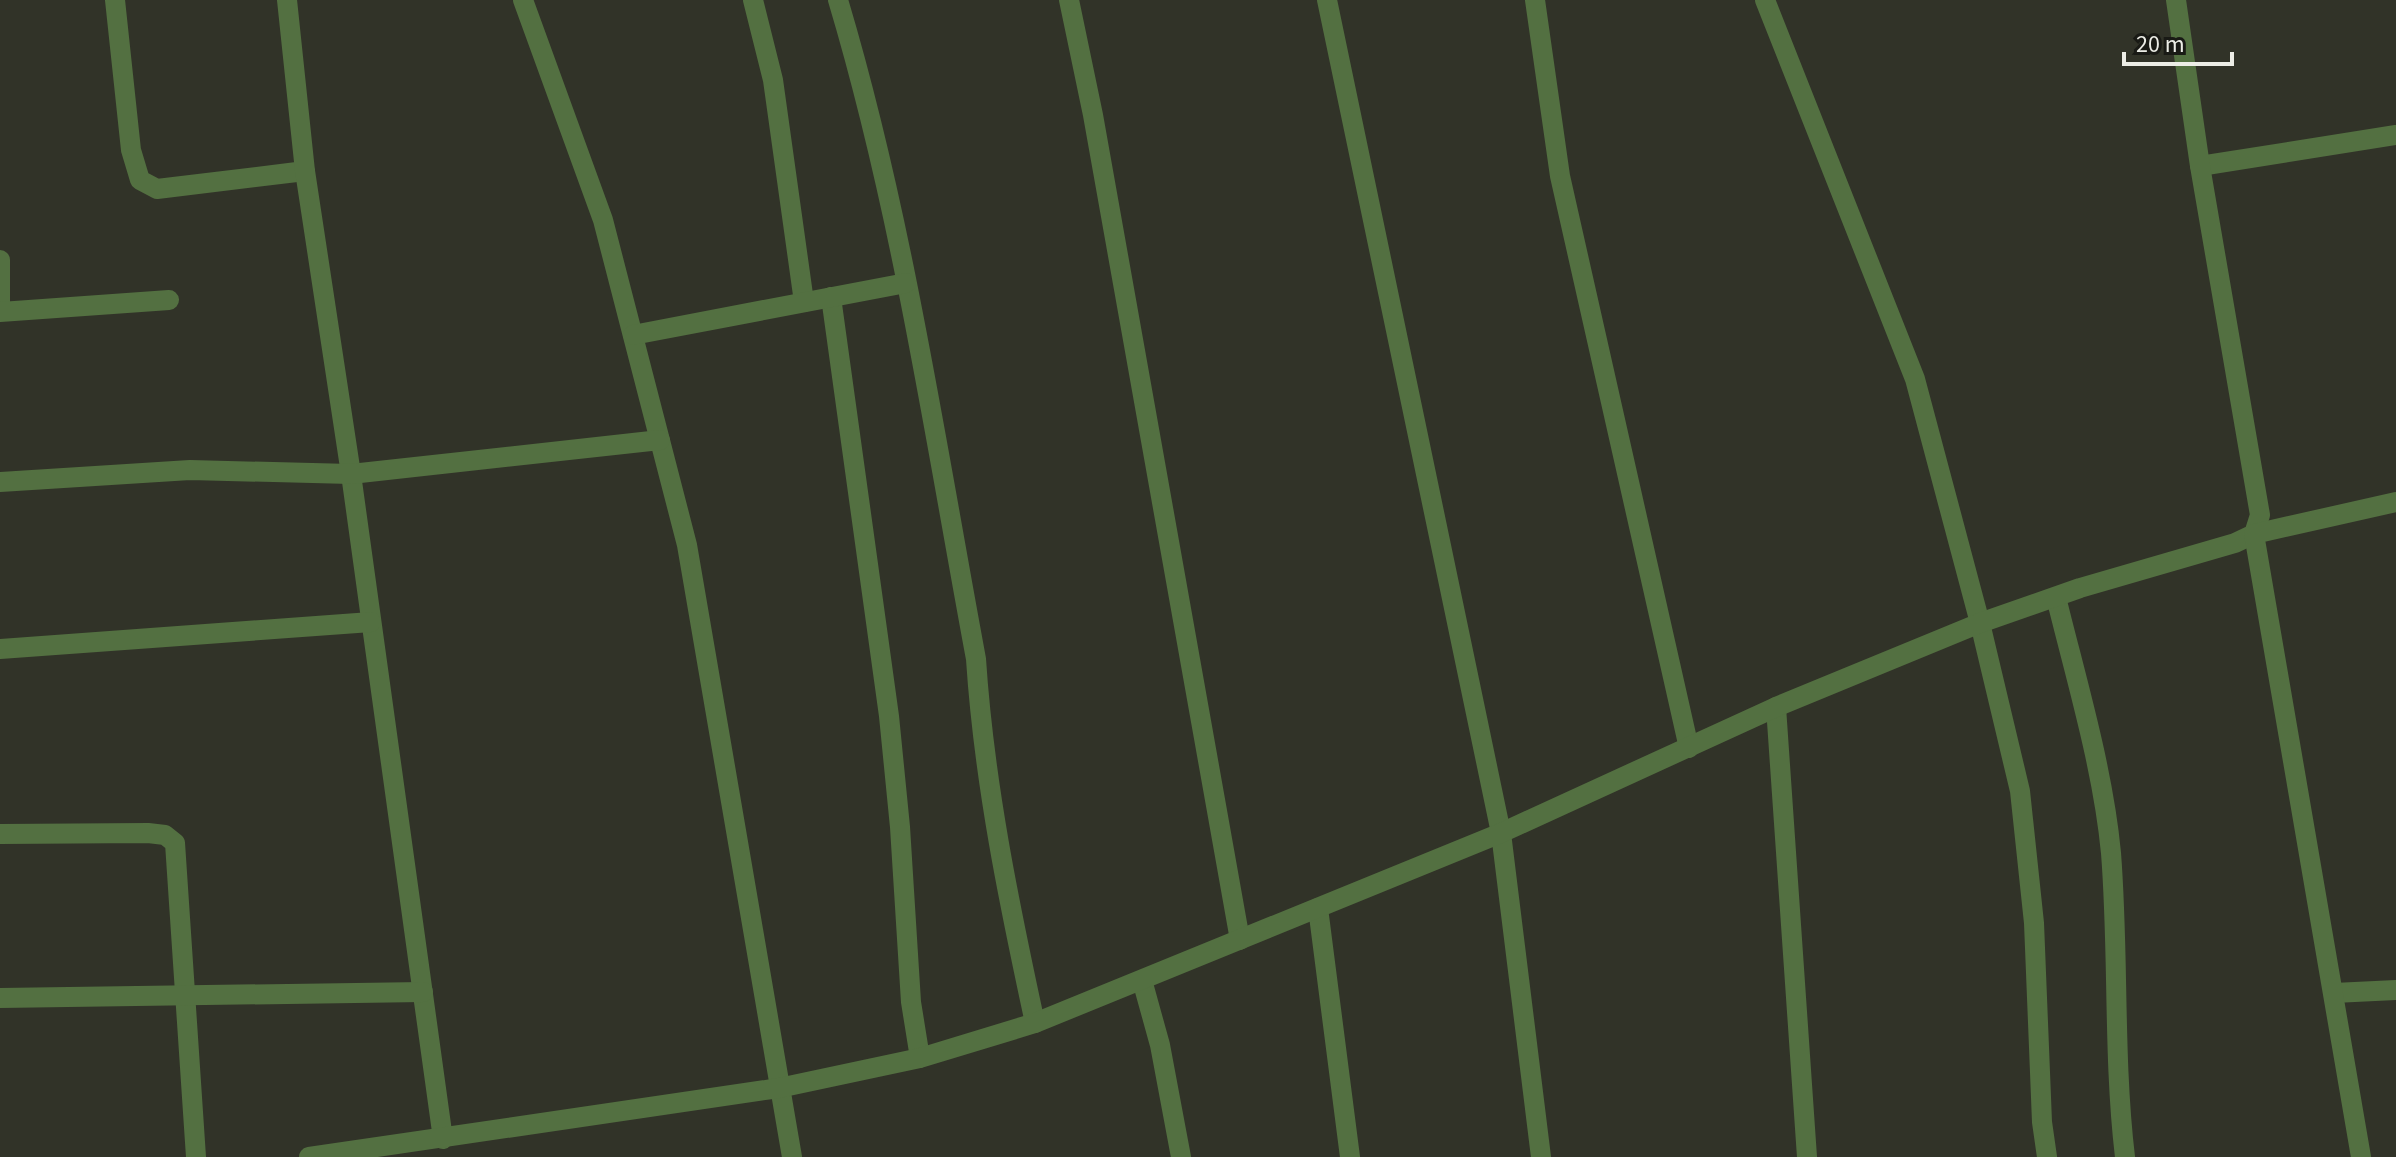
<svg xmlns="http://www.w3.org/2000/svg" width="2396" height="1157" font-family="'Source Sans 3',sans-serif">
<style>
.lines{fill:none;stroke-linecap:round;stroke-linejoin:round}
.street{stroke:#537041;stroke-width:20}
</style>
<rect width="100%" height="100%" fill="#313328"/>
<g class="lines">
<!-- street -->
<g class="street">
<polyline points="115,0 131,150 140,180 157,189 305,171"/>
<polyline points="287,0 305,171 351,474 443,1139"/>
<polyline points="523,0 603,220 687,545 792,1157"/>
<polyline points="753,0 773,80 804,302"/>
<path d="M838,0C902,214 935,439 976,659C984,782 1009,903 1035,1023"/>
<polyline points="1069,0 1093,115 1240,940"/>
<polyline points="1327,0 1501,833 1541,1157"/>
<polyline points="1535,0 1560,176 1689,748"/>
<polyline points="1765,0 1915,379 1980,623 2020,791 2034,923 2042,1122 2047,1157"/>
<polyline points="2200,166 2396,135"/>
<polyline points="0,260 0,309"/>
<polyline points="831,297 889,716 900,827 911,1002 920,1058"/>
<polyline points="0,312 169,300"/>
<polyline points="633,335 906,283"/>
<polyline points="0,482 190,470 351,474 660,440"/>
<path d="M2056,597C2076,679 2103,768 2111,853C2119,954 2113,1056 2125,1157"/>
<polyline points="0,649 371,622"/>
<polyline points="1776,707 1807,1157"/>
<polyline points="0,834 148,833 165,835 175,843 196,1157"/>
<polyline points="1318,908 1350,1157"/>
<polyline points="1142,980 1160,1045 1181,1157"/>
<polyline points="2334,993 2396,990"/>
<polyline points="0,998 423,992"/>
<polyline points="309,1157 779,1088 920,1058 1035,1023 1501,833 1776,707 1980,623 2080,588 2235,543 2254,534 2260,515 2200,166 2176,0"/>
<polyline points="2361,1157 2254,534 2396,502"/>
</g>
</g>
<!-- scale -->
<path d="M2124 52v12h108v-12" fill="none" stroke="#ecede6" stroke-width="4"/>
<text x="2136" y="52" font-size="24" fill="#ecede6" stroke="#191a15" stroke-width="6" paint-order="stroke">20 m</text>
</svg>
